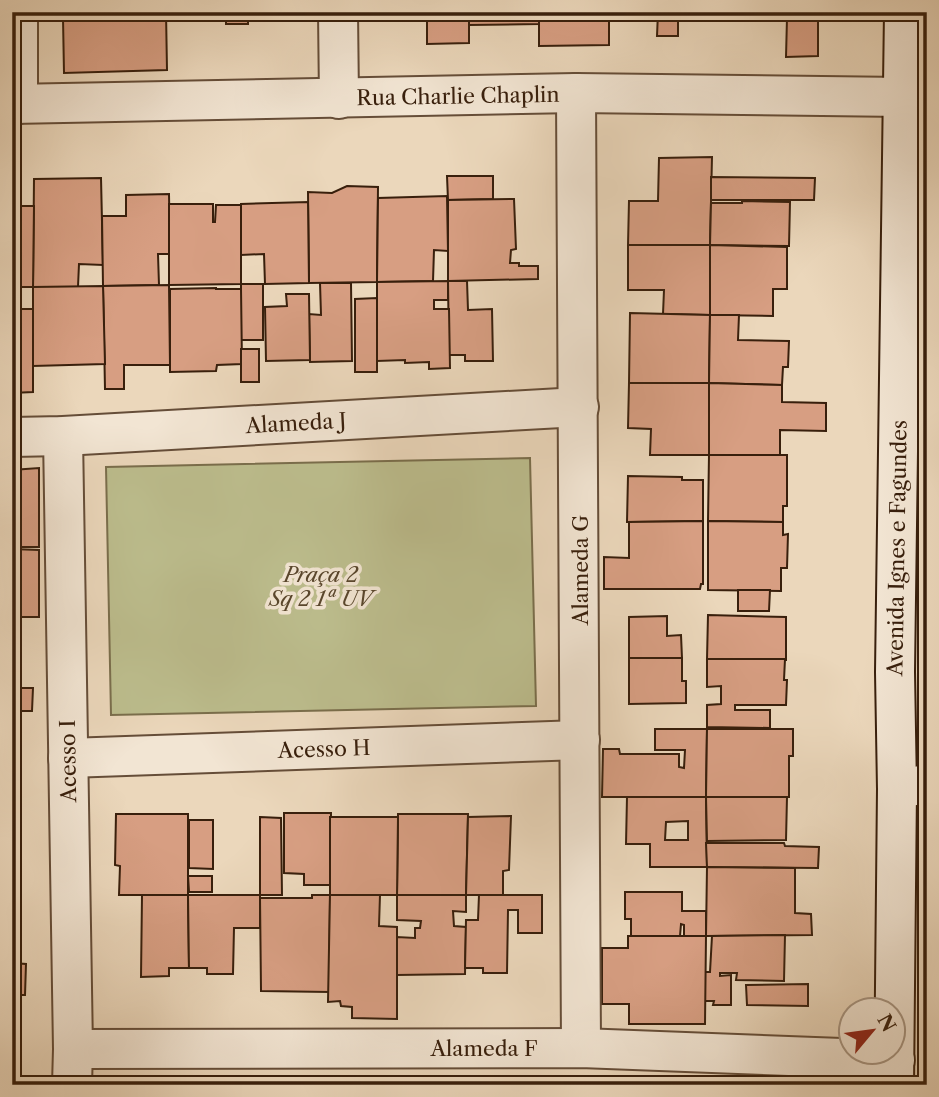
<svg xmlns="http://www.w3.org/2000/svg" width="939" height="1097" font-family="'Libre Caslon Text',serif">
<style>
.green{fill:#bcbd8d;stroke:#7a6e4c;stroke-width:2}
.building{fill:#d79e82;stroke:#381f0c;stroke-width:2;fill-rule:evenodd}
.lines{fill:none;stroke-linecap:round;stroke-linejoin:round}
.street-casing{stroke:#654d38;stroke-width:42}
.secondary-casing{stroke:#381f0c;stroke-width:42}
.street{stroke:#f2e5d3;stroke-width:38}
.secondary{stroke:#f2e5d3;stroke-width:38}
.labels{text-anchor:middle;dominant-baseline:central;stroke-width:7;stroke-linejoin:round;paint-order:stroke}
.street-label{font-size:21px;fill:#381f0c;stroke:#f2e5d3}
.park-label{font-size:21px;font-style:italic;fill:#59462c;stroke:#f2e5d3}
</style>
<rect width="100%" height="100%" fill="#ebd7bb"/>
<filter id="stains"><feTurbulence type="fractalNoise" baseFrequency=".00286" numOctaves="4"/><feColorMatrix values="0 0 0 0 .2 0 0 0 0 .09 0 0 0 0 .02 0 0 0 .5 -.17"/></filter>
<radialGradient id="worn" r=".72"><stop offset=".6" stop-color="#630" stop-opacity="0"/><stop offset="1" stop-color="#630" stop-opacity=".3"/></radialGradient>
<!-- green -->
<polygon class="green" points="530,458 536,706 111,715 106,467"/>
<!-- building -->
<g class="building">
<polygon points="87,12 166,12 167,70 64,73 63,18 87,18"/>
<rect x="226" y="12" width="22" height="12"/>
<polygon points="427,12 469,12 469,43 427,44"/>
<polygon points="469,12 539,12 539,24 469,25"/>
<polygon points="539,12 609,12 609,45 539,46"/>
<rect x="609" y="12" width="45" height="3"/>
<polygon points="658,12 678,12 678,36 657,36"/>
<rect x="704" y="12" width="43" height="7"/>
<polygon points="747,12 818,12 818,56 786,57 787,18 747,19"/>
<polygon points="712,157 710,245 628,245 629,201 658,201 659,158"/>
<polygon points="447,176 493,176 493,199 448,200"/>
<polygon points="711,177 815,178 814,200 711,200"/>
<polygon points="101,178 103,265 79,264 78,287 33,287 34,179"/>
<polygon points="347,186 378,187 377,282 309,283 308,192 332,193"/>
<polygon points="169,194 170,254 158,254 159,285 103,286 102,216 126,216 126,195"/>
<polygon points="447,196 448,251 434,250 433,281 377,282 378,198"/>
<polygon points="514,199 516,249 511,250 510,263 519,263 519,266 538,266 538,279 448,281 448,200"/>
<polygon points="742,201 790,202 789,246 710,245 711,203 742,203"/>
<polygon points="308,202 309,283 265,284 264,254 241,255 241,204"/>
<polygon points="169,204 213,204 213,222 215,222 216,205 241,205 241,284 169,285"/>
<polygon points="12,206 34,206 33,287 12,287"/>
<polygon points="628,245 710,245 710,315 663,314 664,290 628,290"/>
<polygon points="710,245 787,247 787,289 773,289 773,316 710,315"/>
<polygon points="448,281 467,281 468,310 492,309 493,361 465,361 465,355 449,355"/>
<polygon points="448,281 448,300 434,300 434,309 449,309 450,368 429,369 429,362 405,363 405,360 377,361 377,282"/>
<polygon points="320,283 351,283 352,361 310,362 309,314 321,315"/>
<rect x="241" y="284" width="22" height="56"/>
<polygon points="169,285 170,365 124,365 124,389 105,389 103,286"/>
<polygon points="103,286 105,364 33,366 33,287"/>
<polygon points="216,288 216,289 241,289 242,364 217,365 216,371 170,372 170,289"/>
<polygon points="286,294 309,294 310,360 266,361 265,307 287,306"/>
<polygon points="377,298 377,372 355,372 355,299"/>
<polygon points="12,309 33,309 33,392 12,393"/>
<polygon points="630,313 710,315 709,383 629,383"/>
<polygon points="710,315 739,315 738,340 789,341 788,367 783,367 782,385 709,383"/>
<rect x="241" y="349" width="18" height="33"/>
<polygon points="629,383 709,383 709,455 650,455 651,429 628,428"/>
<polygon points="709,383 782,385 782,402 826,403 826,431 780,430 780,455 709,455"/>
<polygon points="709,455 787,455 787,506 783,506 783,522 708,521"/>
<polygon points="39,468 39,547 12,547 12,470"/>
<polygon points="628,476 682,477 682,480 703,480 703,521 627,522"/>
<polygon points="703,521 703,584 701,584 700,589 604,589 604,557 629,558 629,522"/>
<polygon points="708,521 783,522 783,535 788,534 787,568 781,568 781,591 708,590"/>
<polygon points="12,549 39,550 39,617 12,617"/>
<polygon points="738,590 770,590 769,611 738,611"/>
<polygon points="708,615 786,617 786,660 707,659"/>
<polygon points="667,616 667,636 681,635 682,658 629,658 629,617"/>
<polygon points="629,658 682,658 682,681 686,681 686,703 629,704"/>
<polygon points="707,659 785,659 784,680 787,680 786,705 735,705 735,710 770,710 770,728 707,727 707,705 721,704 721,686 707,687"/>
<polygon points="12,688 33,688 32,711 12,711"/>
<polygon points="655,729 707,729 706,797 602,797 603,749 619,749 620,754 679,754 679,767 684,768 685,750 655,750"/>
<polygon points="707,729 793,729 793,756 789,756 789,797 706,797"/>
<path d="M627,797H706L707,867H650V844H626ZM688,821V840H665L666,822Z"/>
<polygon points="706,797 787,797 786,840 707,841"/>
<polygon points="284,813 331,813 330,885 304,885 304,874 284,873"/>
<polygon points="116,814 188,814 188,895 119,895 120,866 115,865"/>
<polygon points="398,814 468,814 466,895 397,895"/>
<polygon points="511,816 509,870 503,871 503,895 466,895 468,817"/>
<polygon points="260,817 281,818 282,895 260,895"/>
<polygon points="330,817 398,817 397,895 330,895"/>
<polygon points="189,820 213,820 213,869 189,868"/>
<polygon points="706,843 784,843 785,846 819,847 818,868 707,867"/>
<polygon points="707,867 795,868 795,913 811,914 812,935 706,936"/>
<polygon points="188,876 212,876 212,892 189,892"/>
<polygon points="625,892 682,892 682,911 706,911 706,936 684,936 684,925 681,924 680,936 631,936 631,919 625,919"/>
<polygon points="142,895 188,895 189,968 169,968 169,976 141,977"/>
<polygon points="188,895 260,895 260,928 234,928 233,974 207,974 207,968 189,968"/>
<polygon points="312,895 330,895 329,992 261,991 260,898 312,898"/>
<polygon points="330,895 380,895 379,926 397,927 397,1019 352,1018 352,1007 341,1006 340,1001 328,1002"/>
<polygon points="397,895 466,895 466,912 453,911 454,926 466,927 465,974 397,975 397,937 415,938 415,928 420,928 421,921 397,920"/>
<polygon points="479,895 542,895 542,933 518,933 518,910 508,910 507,973 483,973 483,968 465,968 466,920 478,920"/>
<polygon points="785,935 784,981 736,980 737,973 720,973 720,976 731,975 731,1005 713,1005 714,1001 705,1001 705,972 710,972 712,936"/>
<polygon points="628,936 706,936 705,1024 629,1024 629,1004 602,1004 602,948 628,948"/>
<polygon points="12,963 26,964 25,995 12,995"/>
<polygon points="808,984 808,1006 747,1005 746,985"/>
</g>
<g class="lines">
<!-- street casing -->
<g class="street-casing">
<g id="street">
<polyline points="18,12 18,104"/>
<polyline points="338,12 339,99"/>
<polyline points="576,93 581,1048"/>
<polyline points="12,104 576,93 903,97"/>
<polyline points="900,309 927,307"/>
<polyline points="63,436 73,1049 72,1085"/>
<polyline points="12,437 63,436 579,407"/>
<polyline points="68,758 580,740"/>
<polyline points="897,789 927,784"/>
<polyline points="73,1049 581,1048 895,1060"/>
</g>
</g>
<!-- secondary casing -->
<g class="secondary-casing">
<polyline id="secondary" points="894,1085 897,789 895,672 904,12"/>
</g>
<!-- street -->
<use href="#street" class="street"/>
<!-- secondary -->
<use href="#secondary" class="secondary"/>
</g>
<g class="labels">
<!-- street labels -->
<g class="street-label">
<text transform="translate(458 96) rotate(-1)">Rua Charlie Chaplin</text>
<text transform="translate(296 423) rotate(-3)">Alameda J</text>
<text transform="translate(897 548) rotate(-89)">Avenida Ignes e Fagundes</text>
<text transform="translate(580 570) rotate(-90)">Alameda G</text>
<text transform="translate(324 749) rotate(-2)">Acesso H</text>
<text transform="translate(68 761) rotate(-91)">Acesso I</text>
<text x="484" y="1048">Alameda F</text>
</g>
<!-- park labels -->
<g class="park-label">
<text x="321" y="574">Praça 2<tspan x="321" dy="24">Sq 2 1ª UV</tspan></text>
</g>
</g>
<!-- margin -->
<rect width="939" height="1097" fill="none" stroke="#ebd7bb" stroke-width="42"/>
<rect x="14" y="14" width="911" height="1069" fill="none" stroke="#381f0c" stroke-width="3.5"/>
<rect x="21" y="21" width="897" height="1055" fill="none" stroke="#381f0c" stroke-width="2"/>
<!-- north arrow -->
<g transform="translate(872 1031) rotate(61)"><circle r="33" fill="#f2e5d3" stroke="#a89683" stroke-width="2"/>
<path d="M0-5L12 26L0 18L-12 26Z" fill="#8f2418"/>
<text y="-10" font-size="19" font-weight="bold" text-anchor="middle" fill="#381f0c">N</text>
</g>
<rect width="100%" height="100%" filter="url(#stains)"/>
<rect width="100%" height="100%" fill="url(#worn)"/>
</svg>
